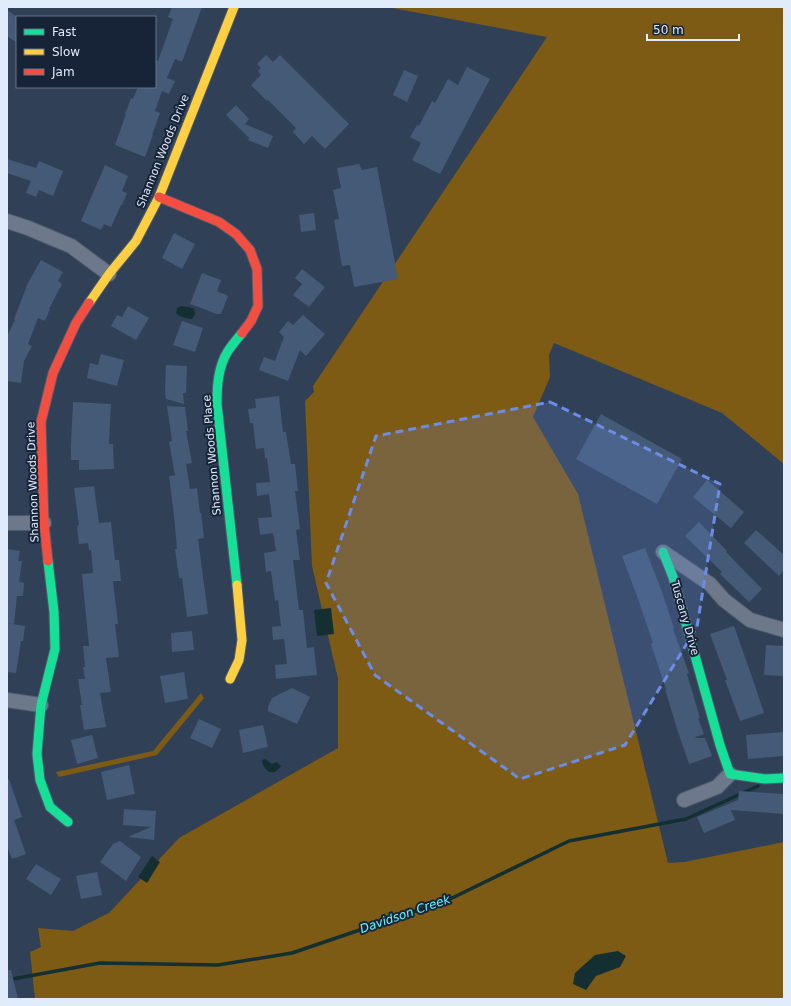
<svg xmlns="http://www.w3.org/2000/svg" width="791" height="1006" font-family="'DejaVu Sans',sans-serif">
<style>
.green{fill:#7d5b15}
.water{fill:#142f31}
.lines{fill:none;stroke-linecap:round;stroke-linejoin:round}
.stream{stroke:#142f31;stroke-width:3.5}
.building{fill:#445a76}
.street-casing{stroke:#4e5b6c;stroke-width:16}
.fast-casing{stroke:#4e5b6c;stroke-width:11}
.slow-casing{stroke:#4e5b6c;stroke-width:11}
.jam-casing{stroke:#4e5b6c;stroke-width:11}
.street{stroke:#6d798a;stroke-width:14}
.fast{stroke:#16e098;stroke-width:9}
.slow{stroke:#ffcf43;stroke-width:9}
.jam{stroke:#f24e42;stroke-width:9}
.marked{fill:#6b8de6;fill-opacity:0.2;stroke:#6b8de6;stroke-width:3;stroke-dasharray:8 5;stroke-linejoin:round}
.labels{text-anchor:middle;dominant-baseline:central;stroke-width:4;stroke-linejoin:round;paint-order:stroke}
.street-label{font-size:11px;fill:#e0ebfb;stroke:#172437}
.water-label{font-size:12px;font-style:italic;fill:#6cf6fa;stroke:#172437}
</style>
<rect width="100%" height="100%" fill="#304057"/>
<!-- green -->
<g class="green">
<polygon points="387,7 784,7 784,464 722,413 554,343 549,355 550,377 533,417 578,494 668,863 684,862 784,842 784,999 35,999 30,952 41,947 38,928 73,931 109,913 179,838 338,748 338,679 312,566 305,401 314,392 313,386 547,37"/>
<polygon points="201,693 204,698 157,755 59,777 56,772 153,751"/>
</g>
<!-- water -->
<g class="water">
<path d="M181,306L189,307L194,309L195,314L192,319C186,318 181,318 176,313L177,308Z"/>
<polygon points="331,608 334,634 317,636 314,610"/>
<path d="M265,759L272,764L277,762L281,766C274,778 263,771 262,760Z"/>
<polygon points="152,856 160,862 147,883 138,877"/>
<polygon points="618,951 626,956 620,967 596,976 586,990 573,984 575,973 595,955"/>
</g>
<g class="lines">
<!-- stream -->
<polyline class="stream" points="7,980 100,963 218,965 292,953 448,900 569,841 686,819 758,786"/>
</g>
<!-- building -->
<g class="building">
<polygon points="172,7 202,7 182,62 175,59 167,78 175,81 169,94 162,91 155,111 160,113 152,135 153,135 145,157 115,145 126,114 125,114 131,98 133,99 138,87 155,87 155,60 158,61 173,19 168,17"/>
<polygon points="7,10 17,17 17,43 7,36"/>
<polygon points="266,55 273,62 280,55 349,124 325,149 312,136 304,144 293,132 296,128 268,100 267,101 251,85 261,75 258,71 261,68 257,64"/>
<polygon points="467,67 490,79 440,174 412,160 421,143 410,137 417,125 419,126 432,101 435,103 448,79 458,85"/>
<polygon points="404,70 418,76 407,102 393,95"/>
<polygon points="236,105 249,119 245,124 273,136 268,148 248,140 249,138 226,115"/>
<polygon points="7,159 36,168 39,161 63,171 53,196 39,190 36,197 26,193 31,181 7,173"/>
<polygon points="359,164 362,170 377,167 398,279 354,287 350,265 342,266 334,220 339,219 333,190 341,188 337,168"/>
<polygon points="105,165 128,176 122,191 127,193 122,205 121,205 111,227 104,224 101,230 81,221"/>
<polygon points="314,213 316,230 301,232 299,215"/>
<polygon points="174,233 195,244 182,269 162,258"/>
<polygon points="41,260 63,272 58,281 62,284 49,309 50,309 45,321 38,318 28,344 32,346 24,361 21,383 7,381 7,336 15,320 14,319 28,283"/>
<polygon points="302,269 325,287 309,307 293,295 302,284 295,278"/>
<polygon points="202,273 221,280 217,291 228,296 221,314 217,314 190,304"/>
<polygon points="128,306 149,318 136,340 111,326 117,315 122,317"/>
<polygon points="303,315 325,334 306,356 300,350 288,381 259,370 264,357 275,361 284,337 279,332 288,321 293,325"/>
<polygon points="182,321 203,328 195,352 173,345"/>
<polygon points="101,354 124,360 117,386 87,378 90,363 98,365"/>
<polygon points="166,365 187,366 186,393 183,393 184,404 166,399 165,391"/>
<polygon points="279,396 283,432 286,432 291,464 295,464 298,491 295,491 300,529 296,530 300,560 293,560 299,610 303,610 307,648 314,647 317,675 276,679 275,665 287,664 284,639 273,640 272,627 281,626 278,600 275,601 271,571 266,572 264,553 276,551 273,533 260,535 258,518 272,517 269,494 257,496 256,483 270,482 267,458 265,458 264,448 256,449 253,423 250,423 248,409 256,408 255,399"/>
<polygon points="73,402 111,404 109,444 113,444 114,469 79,470 79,460 71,460 71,445"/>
<polygon points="167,406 185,407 188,431 186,431 192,463 186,464 190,489 197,488 200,513 201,513 204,538 198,539 208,614 187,617 182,578 179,578 175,549 177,549 174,516 169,476 175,475 169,442 172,441"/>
<polygon points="601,414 682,459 657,504 576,459"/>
<polygon points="707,480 744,512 731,528 693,497"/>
<polygon points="94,486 99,523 111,522 115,560 119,560 121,581 113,581 118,624 115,624 119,657 106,658 111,692 100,693 106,727 84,730 80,705 82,705 78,679 85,679 83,667 85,667 83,646 89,646 82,574 93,573 91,550 89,550 88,543 79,544 77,526 79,525 74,488"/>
<polygon points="699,522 727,551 726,552 762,589 749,602 720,574 722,572 685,536"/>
<polygon points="756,530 784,555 784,570 779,576 744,543"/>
<polygon points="645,548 662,592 674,628 673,629 689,673 687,674 700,718 698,718 704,734 695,737 696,738 705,738 712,756 689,764 678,732 665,689 666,689 651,644 653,643 638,599 622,556"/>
<polygon points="7,549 20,551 18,561 22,561 19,582 24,583 23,596 17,596 14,624 7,623"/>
<polygon points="7,623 25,626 23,641 21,641 16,673 7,672"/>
<polygon points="734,626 751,674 764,713 740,721 725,680 727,680 710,634"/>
<polygon points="192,631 194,650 172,652 171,633"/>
<polygon points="766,645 784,646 784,676 764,675"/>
<polygon points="184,672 188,699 165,703 160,676"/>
<polygon points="292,688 310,697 297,724 268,711 268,707 272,698"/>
<polygon points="199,719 221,729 212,748 190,738"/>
<polygon points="263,725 268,747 243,753 239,730"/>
<polygon points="784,732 784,756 748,759 746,735"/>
<polygon points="92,735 98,758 77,764 71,740"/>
<polygon points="129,765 135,794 107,800 101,772"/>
<polygon points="9,779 22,817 14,820 26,854 12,859 7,846 7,780"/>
<polygon points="739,791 784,794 784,814 731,810 735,820 704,833 697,817 738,800"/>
<polygon points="124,809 156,811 154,840 128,837 151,827 123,825"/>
<polygon points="120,841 141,857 126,881 100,862 113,844"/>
<polygon points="36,864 61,879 51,895 26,879"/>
<polygon points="97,872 102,895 81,899 76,876"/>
<polygon points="7,970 11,970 18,999 7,999"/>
</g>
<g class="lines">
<!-- street casing -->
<g class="street-casing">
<g id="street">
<polyline points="7,221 28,228 71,246 109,274"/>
<polyline points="7,523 44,523"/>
<polyline points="663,552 710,584 724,600 750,620 784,630"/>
<polyline points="7,700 41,705"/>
<polyline points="684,800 717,787 730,774"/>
</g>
</g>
<!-- fast casing -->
<g class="fast-casing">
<g id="fast">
<polyline points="663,552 673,577 720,745 730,774 765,779 784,778"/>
<polyline points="48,561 54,612 55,649 41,705 37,754 40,780 50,807 68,822"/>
<path d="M237,585L217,404C217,386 218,367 228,351C232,345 237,339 242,333"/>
</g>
</g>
<!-- slow casing -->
<g class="slow-casing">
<g id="slow">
<polyline points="89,303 109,274 136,241 159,197 234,7"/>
<polyline points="230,679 239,660 242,640 237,585"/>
</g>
</g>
<!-- jam casing -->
<g class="jam-casing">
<g id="jam">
<polyline points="159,197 219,222 236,234 250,250 257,269 258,306 251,321 242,333"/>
<polyline points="48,561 44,523 41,422 53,373 76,323 89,303"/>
</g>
</g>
<!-- street -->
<use href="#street" class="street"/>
<!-- fast -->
<use href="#fast" class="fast"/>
<!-- slow -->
<use href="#slow" class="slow"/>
<!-- jam -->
<use href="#jam" class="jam"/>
</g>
<!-- marked area -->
<path class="marked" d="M550,402L720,484L697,627L625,745L520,779L375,675L326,583L376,436Z"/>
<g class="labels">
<!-- street labels -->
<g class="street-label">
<text transform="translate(163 151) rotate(-68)">Shannon Woods Drive</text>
<text transform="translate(212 455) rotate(-95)">Shannon Woods Place</text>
<text transform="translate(33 482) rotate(-92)">Shannon Woods Drive</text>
<text transform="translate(685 618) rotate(74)">Tuscany Drive</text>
</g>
<!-- water labels -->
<g class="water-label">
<text transform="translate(405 914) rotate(-19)">Davidson Creek</text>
</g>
</g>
<!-- border -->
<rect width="791" height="1006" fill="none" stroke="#e0ebfb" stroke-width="16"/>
<!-- legend -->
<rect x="16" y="16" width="140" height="72" fill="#172437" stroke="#677485"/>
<rect x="24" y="29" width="20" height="6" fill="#16e098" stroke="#677485"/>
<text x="52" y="36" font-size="12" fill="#e0ebfb">Fast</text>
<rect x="24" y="49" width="20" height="6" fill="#ffcf43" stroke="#677485"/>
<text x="52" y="56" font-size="12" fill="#e0ebfb">Slow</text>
<rect x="24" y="69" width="20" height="6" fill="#f24e42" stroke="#677485"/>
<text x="52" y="76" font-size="12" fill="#e0ebfb">Jam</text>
<!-- scale -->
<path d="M647 34v6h92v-6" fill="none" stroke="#e0ebfb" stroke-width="2"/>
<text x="653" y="34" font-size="12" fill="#e0ebfb" stroke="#172437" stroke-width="3" paint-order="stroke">50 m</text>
</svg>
